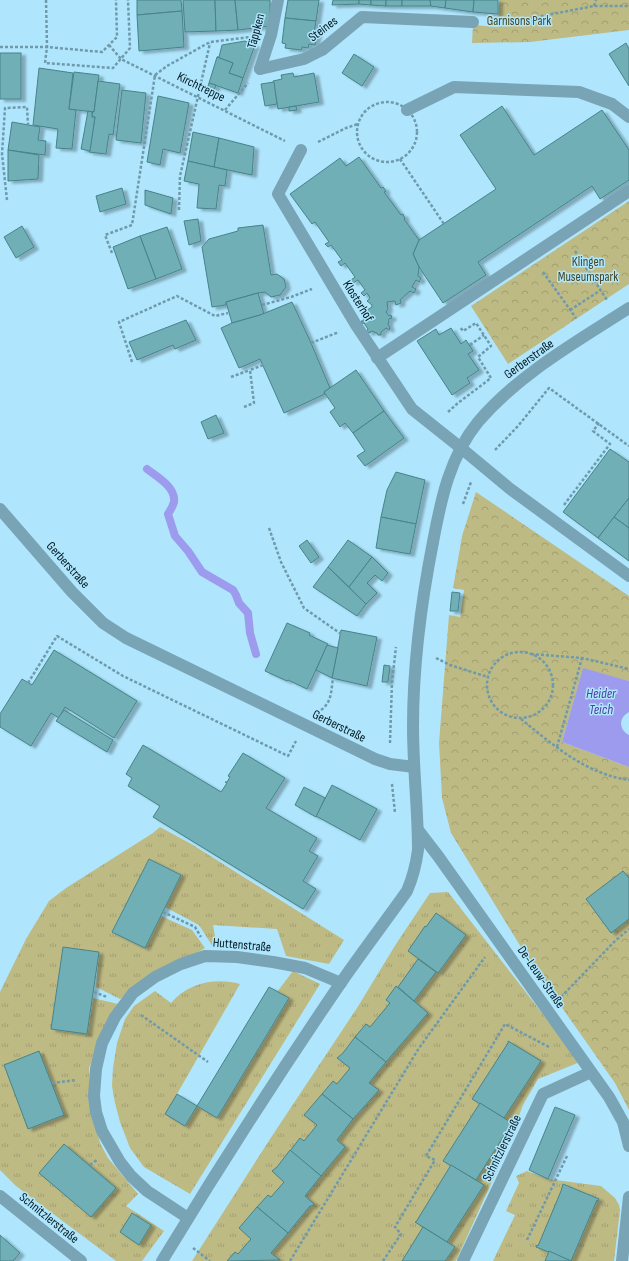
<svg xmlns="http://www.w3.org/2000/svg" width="629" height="1261" font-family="'Sofia Sans Condensed',sans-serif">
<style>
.grass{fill:url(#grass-tufts)}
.park{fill:url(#park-crowns)}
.water{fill:#9d9bed}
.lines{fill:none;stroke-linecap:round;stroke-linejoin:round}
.stream{stroke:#9d9bed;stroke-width:8}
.building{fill:#70afb5;stroke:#46838a;filter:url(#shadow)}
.path{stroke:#6f9aab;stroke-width:2.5;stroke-dasharray:3 2;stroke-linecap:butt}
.service{stroke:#79a4b6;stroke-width:12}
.minor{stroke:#79a4b6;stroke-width:12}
.labels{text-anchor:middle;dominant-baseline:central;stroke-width:3;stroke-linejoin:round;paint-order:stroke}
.park-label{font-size:13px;fill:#49461d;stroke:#afe6fd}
.street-label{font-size:13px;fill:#031820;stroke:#afe6fd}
.water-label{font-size:14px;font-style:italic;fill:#4c3f9e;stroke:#afe6fd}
</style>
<defs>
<pattern id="grass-tufts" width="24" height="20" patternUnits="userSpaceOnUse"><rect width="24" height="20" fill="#beba84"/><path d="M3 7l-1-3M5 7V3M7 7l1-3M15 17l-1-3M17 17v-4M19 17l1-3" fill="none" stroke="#a29f72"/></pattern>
<pattern id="park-crowns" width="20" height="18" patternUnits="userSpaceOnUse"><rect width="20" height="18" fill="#beba84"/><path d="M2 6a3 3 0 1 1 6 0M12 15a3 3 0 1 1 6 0" fill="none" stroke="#a29f72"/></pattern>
<filter id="shadow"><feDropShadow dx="4.5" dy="2.5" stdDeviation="1" flood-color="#0004"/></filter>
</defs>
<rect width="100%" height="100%" fill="#afe6fd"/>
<!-- grass -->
<g class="grass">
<polygon points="160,827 193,845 344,940 329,964 286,956 277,929 213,925 217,947 213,947 199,925 165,907 181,875 149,859 112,932 145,948 161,916 192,930 205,948 120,999 96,987 99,952 63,947 51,1028 87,1034 93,998 118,1004 89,1068 90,1102 100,1143 108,1158 138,1194 126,1206 164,1231 142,1261 116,1261 16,1186 0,1170 0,992 26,939 49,901 66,888 153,833"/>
<polygon points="448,892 580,1062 538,1079 523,1105 505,1153 456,1261 192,1261 270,1139 357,1008 396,944 430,893"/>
<path d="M293,971L320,984L190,1194L144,1167L130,1148L120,1122L115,1103L112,1086L113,1068L117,1043L125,1019L134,1006L155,991L171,1003C187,983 216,977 240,984L177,1094L185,1126L197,1106L217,1118L289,999L277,992Z"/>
<polygon points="527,1171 548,1179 601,1186 615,1198 619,1205 620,1210 614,1261 493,1261 515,1215 506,1211 519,1183 516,1176"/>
</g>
<!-- park -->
<g class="park">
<polygon points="499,0 629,0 629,30 530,42 472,43 473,25 498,27"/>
<polygon points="629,201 629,284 508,364 471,306"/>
<polygon points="476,492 629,596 629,681 583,669 562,742 629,767 629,1110 615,1083 532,965 451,833 442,798 439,743 449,615 460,617 464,590 453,588 462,536"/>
</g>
<!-- water -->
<path class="water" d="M583,668L629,681V712C618,718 619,730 629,735V767L562,742Z"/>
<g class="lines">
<!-- stream -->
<path class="stream" d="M147,469C157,477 176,487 174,502C173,506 170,511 168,514L175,536L188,551L202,572L233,590L236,595L239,603L248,613L250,633L256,654"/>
</g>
<!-- building -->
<g class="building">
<polygon points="137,0 181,0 182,11 137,15"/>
<polygon points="183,0 215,0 216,31 185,32"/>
<polygon points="215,0 235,0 238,30 216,31"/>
<polygon points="235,0 270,0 270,26 238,30"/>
<polygon points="288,0 319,0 316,21 285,18"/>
<polygon points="333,0 359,0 359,4 332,5"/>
<polygon points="359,0 371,0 371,5 359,4"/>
<polygon points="371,0 386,0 386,6 371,5"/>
<rect x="386" y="0" width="16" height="6"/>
<polygon points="402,0 430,0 431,6 402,6"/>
<polygon points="430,0 446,0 445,8 431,6"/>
<polygon points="446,0 474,0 473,12 445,8"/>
<polygon points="474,0 498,0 498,14 473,12"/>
<polygon points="182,11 184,47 139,51 137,15"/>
<polygon points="285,18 316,21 314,33 317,33 315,45 309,44 308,48 302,47 301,50 285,48 286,44 282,43"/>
<polygon points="245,41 255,45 243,78 229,73 233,63 217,57 219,57 222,45"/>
<polygon points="626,43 629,49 629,86 609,54"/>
<rect x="0" y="53" width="21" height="46"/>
<polygon points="354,54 374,67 362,86 342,73"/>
<polygon points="217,57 233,63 229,73 243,78 238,93 209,83"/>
<polygon points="39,68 73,73 69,109 76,110 72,149 56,148 58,129 33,125"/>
<polygon points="74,72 99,75 94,112 69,109"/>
<polygon points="293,73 294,77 314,73 319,102 278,109 273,81 282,79 281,75"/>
<polygon points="98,81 120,84 113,135 109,134 106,154 89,152 95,117 92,117 92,112 94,112"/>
<polygon points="274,82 277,104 265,106 261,84"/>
<polygon points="209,83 216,85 212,95 206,93"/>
<polygon points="122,90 146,93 141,143 116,140"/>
<polygon points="158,96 189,103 180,153 163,149 160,165 147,162"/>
<polygon points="296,106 297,110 289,111 289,107"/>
<polygon points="502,106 534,155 602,110 629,150 629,180 600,199 592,186 478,262 486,275 443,303 419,267 413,254 419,240 496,189 460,135"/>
<polygon points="88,111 92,112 92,117 95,117 90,151 81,149"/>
<polygon points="12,122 40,127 38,140 46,141 45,155 8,150"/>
<polygon points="193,132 219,138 214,167 188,161"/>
<polygon points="219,138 254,147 252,175 214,167"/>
<polygon points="8,150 39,155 38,179 8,181"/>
<polygon points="359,157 381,188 383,187 386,191 384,192 401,215 403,214 405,219 404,219 419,240 413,254 419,267 418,276 421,278 419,282 416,280 412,287 416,289 414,293 410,291 400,300 401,303 396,305 395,301 387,302 388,309 386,312 389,316 391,315 392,318 389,319 388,325 390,327 389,330 386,328 381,332 381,335 378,335 377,333 371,331 370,333 366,332 368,329 364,323 362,324 361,321 363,321 365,313 362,312 364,309 367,310 372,307 372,305 367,301 370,298 367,293 364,296 361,293 365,290 358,280 353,283 351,280 355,277 345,263 341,266 338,262 342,260 331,245 328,247 325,244 329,242 315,222 312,224 290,194 340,158 346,166"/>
<polygon points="188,161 227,170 225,186 219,185 216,209 197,208 199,184 184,181"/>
<polygon points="122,188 126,204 100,212 96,196"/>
<polygon points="145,190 173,198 171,214 145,205"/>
<polygon points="198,219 201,241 189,245 184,221"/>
<polygon points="263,225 271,275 277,274 284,279 286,287 280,295 271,297 265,292 258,293 226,302 226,305 212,307 202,247 209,239 238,231 238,228"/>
<polygon points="22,226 34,247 16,258 4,237"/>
<polygon points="167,227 182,269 156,279 140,236"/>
<polygon points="140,236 156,279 128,289 113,247"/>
<polygon points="258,293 264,314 232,323 226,302"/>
<polygon points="292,302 311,343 330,388 324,392 325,394 284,413 260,359 239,368 221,328 232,323 260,315"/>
<polygon points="186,320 196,340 175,349 173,345 137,360 129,342"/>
<polygon points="451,328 461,344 466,340 473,351 468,354 479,370 467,378 470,383 452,395 417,341 436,329 439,335"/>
<polygon points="356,370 384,411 353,433 345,423 340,427 330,412 335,408 324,392"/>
<polygon points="384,411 404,438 365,466 357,456 365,451 353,433"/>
<polygon points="216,415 224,433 208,439 201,422"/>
<polygon points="610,449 629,462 629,498 598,538 563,512"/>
<polygon points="396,472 425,480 416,524 381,517 387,490"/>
<polygon points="629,498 629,528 614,517"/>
<polygon points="381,517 416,524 410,554 376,548"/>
<polygon points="614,517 629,528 629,561 598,538"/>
<polygon points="307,540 319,557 311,563 299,546"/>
<polygon points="348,540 372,557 349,587 328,567"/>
<polygon points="372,557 388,573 382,581 375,575 367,583 377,593 366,604 349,587"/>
<polygon points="328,567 366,604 357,616 313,587"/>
<polygon points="452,592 460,593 458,611 450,611"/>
<polygon points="287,623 310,633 309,635 328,644 307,689 288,680 287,681 265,671"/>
<polygon points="341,630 377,637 367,686 332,678"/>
<polygon points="327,645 338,648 332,678 316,670"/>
<polygon points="54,650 137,701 114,738 65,707 59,718 51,713 31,746 0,727 0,714 22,679 32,685"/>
<polygon points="384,665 390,666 388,682 382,682"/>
<polygon points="64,710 113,740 107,752 56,721"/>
<polygon points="143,745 221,792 227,783 225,782 227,782 230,777 228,776 243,753 285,778 266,808 317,838 309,851 318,856 303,881 316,889 303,909 153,817 160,806 128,786 132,778 126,774"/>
<polygon points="332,785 377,809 360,840 316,816"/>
<polygon points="304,787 325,798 316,817 295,805"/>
<polygon points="149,859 181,875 145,948 112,932"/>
<polygon points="623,871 629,878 629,919 611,933 586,899"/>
<polygon points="436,913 466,935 438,973 408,951 425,926 426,927"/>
<polygon points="63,947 99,952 87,1034 51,1029"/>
<polygon points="418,959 436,972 414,1001 398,987"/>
<polygon points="396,986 428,1013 386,1062 355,1037 366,1024 370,1027 390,1003 386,1000"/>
<polygon points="269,987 289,998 217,1118 197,1106"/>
<polygon points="355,1037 386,1062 369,1083 379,1090 353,1119 322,1094 333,1081 337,1084 350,1068 337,1058 343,1053"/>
<polygon points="508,1041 541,1061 504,1118 472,1099 508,1043"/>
<polygon points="39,1051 64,1115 28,1129 4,1065"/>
<polygon points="177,1094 197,1106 185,1126 165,1114"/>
<polygon points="322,1094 353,1119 337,1140 345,1147 321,1176 290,1151 300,1138 304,1141 317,1125 304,1115"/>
<polygon points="480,1103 512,1123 476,1180 443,1161"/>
<polygon points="555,1107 575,1115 548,1179 529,1170"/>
<polygon points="64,1144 116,1188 91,1217 39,1173"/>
<polygon points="290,1150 321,1176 305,1196 314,1204 312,1206 310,1206 288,1233 257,1207 268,1195 271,1197 284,1182 272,1171 277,1167"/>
<polygon points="451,1165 484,1185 447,1242 415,1222 416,1222"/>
<polygon points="563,1184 599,1199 598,1201 597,1200 571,1261 536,1247 537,1245 538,1246 561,1191"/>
<polygon points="257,1207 288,1233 271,1253 280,1260 227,1261 235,1252 238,1254 251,1239 239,1228"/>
<polygon points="132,1213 151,1225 139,1245 120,1232"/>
<polygon points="423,1227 455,1247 445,1261 402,1261"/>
<polygon points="0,1235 20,1253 13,1261 0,1261"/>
<polygon points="549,1251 571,1261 572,1261 545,1261"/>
</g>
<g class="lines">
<!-- path -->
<g class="path">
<polyline points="46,0 47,47 45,63 113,68 130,48 128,0"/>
<polyline points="594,6 596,0"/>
<polyline points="491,22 526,19 594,6 629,6"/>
<polyline points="109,45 121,59 285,141"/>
<polyline points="0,47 47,47 102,52 117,37 116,0"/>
<circle cx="387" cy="132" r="30"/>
<polyline points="225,110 248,83"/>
<polyline points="318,142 346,128 358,124"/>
<polyline points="400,159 444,224"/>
<polyline points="7,200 2,154 5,108 27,107 28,125"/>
<polyline points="179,210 180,176 210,43"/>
<polyline points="575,251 607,300"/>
<polyline points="112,253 105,235 132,225 155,75 167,66 210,42 250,37"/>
<polyline points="543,272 576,318"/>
<polyline points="262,305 291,297 312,289"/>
<polyline points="570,310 601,290"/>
<polyline points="311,343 339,332"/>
<polyline points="470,345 484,335"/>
<polyline points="132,362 119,322 177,296 215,316 228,313"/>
<polyline points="231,377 250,370"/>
<polyline points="244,407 254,403 250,370 263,365"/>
<polyline points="448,412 458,403 491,378 478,357 491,346 476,323 463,331 460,327"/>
<polyline points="495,450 518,426 549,388 629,446"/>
<polyline points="463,504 471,482"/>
<polyline points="564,505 610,444 593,431 599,423"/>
<polyline points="269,528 281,562 304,608 341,634"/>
<circle cx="520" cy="685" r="33"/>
<polyline points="531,654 582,658 629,669"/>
<polyline points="436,658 450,665 488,677"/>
<polyline points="28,683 57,636 123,676 288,756 296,741"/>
<path d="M321,710C332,702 331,691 333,678"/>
<path d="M521,719C553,745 586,774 629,780"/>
<polyline points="390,743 392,682 396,647"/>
<polyline points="557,747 582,658"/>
<polyline points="392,784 395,813"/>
<polyline points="163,912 195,927 201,937"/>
<polyline points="94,992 107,997"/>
<polyline points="561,997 615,941 629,929"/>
<polyline points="141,1015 208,1062"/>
<polyline points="52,1083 76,1080"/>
<polyline points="90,1165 97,1160"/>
<polyline points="527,1240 567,1156"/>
<polyline points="193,1248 210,1261"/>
<polyline points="290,1261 419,1048 485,957"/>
<polyline points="383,1261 401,1234 395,1227 435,1160 426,1156 505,1024 549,1047"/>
</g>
<!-- service -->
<g class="service">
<polyline points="407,110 454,87 579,92 612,104 629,117"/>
<polyline points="301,150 278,194 356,325 412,409 461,448"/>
<polyline points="377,358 629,191"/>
<polyline points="463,1261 543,1094 591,1072"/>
</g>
<!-- minor -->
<g class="minor">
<polyline points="260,69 304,59 322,50 362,17 473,22"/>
<polyline points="260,69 271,35 278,0"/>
<polyline points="461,448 509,488 629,576"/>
<polyline points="0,509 72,592 103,623 126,638 375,759 390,764 414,767"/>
<polyline points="418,830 438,856 609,1097 623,1122 629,1146"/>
<polyline points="0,1196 81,1261"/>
<polyline points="188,1218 147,1191 131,1176 120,1162 102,1131 96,1112 94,1096 96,1069 102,1043 115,1017 133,993 155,977 181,964 205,956 237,957 273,962 305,968 341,983"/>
<path d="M162,1261C219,1167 278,1075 340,984C362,952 385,922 407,891C413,877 416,865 418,850C418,809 413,768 413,727C413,665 421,603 433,542C441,499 450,456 478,422C519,374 576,342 629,308"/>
<polyline points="622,1261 629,1197"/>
</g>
</g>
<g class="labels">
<!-- park labels -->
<g class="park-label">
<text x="519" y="21">Garnisons Park</text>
<text x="588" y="262">Klingen<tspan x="588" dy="15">Museumspark</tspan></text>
</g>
<!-- street labels -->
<g class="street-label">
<text transform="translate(323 29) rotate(-37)">Steines</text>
<text transform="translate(256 31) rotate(-75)">Täppken</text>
<text transform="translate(201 87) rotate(26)">Kirchtreppe</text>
<text transform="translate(358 301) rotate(58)">Klosterhof</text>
<text transform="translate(529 359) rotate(-36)">Gerberstraße</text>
<text transform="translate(68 565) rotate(48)">Gerberstraße</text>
<text transform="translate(339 726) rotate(26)">Gerberstraße</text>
<text transform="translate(242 945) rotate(5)">Huttenstraße</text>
<text transform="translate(541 977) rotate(55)">De-Leuw-Straße</text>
<text transform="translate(502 1148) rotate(-64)">Schnitzlerstraße</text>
<text transform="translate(49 1218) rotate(39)">Schnitzlerstraße</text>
</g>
<!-- water labels -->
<g class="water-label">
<text x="601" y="693">Heider<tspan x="601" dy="16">Teich</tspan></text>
</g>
</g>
</svg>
